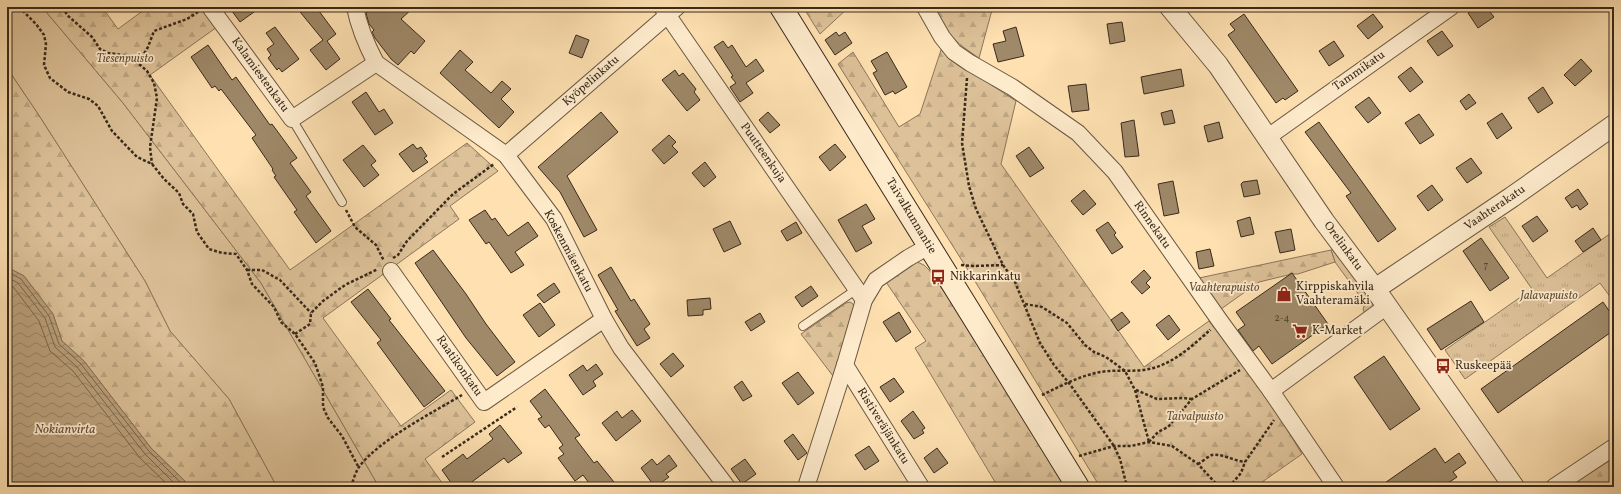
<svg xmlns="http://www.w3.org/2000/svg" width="1621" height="494" font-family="Vollkorn,serif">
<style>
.grass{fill:#ddc198;stroke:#8b765a}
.forest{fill:url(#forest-firs);stroke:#8b765a}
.park{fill:url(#park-tufts);stroke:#8b765a}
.water{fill:url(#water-waves);stroke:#877256}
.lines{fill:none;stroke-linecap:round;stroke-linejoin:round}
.shore{stroke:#7a664c;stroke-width:1}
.building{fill:#9f8969;stroke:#392a1b}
.service-casing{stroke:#6a5840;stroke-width:10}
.minor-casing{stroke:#6a5840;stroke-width:18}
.tertiary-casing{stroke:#6a5840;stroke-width:22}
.secondary-casing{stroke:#392a1b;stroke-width:24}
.path{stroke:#392a1b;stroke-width:2.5;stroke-dasharray:3 2;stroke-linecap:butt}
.service{stroke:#feebcc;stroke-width:8}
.minor{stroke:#feebcc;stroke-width:16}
.tertiary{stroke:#feebcc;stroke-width:20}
.secondary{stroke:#feebcc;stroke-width:22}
.labels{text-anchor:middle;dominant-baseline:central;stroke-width:3.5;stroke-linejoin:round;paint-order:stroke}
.number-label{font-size:10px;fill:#52422e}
.park-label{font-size:12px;font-style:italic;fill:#62503a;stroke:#feebcc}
.street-label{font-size:12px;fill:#392a1b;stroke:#feebcc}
.poi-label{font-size:12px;fill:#392a1b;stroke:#feebcc;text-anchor:start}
.water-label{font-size:13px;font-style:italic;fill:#604e39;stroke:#feebcc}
</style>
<defs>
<pattern id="forest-firs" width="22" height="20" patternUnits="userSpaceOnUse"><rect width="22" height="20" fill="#ddc198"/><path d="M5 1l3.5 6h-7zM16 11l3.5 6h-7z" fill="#bea682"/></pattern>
<pattern id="park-tufts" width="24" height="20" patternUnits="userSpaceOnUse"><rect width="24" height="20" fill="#ddc198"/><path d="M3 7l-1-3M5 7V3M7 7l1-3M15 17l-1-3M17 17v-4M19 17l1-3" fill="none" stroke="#bea682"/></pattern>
<pattern id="water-waves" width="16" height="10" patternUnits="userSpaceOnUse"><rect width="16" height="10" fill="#bba27e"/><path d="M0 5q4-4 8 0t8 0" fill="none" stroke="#998466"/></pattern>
</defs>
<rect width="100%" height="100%" fill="#fee0b1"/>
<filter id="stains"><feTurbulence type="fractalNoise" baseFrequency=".005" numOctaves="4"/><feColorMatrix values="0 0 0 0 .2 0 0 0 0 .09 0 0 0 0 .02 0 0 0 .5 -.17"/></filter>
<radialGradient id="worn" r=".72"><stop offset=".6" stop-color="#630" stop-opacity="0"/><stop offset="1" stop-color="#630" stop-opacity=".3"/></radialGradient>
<!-- grass -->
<g class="grass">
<polygon points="7,7 42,7 123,103 261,283 379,487 277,487 229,399 170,331 145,281 38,114 7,68"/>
<polygon points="1337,249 1372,302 1373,306 1365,314 1363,309 1364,307 1362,299 1335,262 1331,250"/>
</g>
<!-- forest -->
<g class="forest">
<polygon points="42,7 102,7 118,29 148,7 203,7 217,27 150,75 290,270 467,143 498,171 450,206 459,219 323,318 401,426 451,390 475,422 425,459 445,487 379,487 261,283 123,103"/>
<polygon points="803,7 849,7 820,34"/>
<path d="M931,7H969L992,10L979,58C953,41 947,33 931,7Z"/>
<polygon points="941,50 953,60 1016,101 1001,164 1144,367 1209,321 1266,395 1302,454 1255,487 1100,487 973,278 838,64 853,52 899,127 920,114"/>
<polygon points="7,68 38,114 145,281 170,331 229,399 277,487 191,487 151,448 84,361 62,341 53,314 24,276 7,267"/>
<polygon points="1331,250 1335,262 1298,274 1293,274 1291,273 1288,275 1259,282 1221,309 1199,278"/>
<polygon points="917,262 924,265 929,270 982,346 1068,487 998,487 915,348 926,341 886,282"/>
<polygon points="850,302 853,304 855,310 833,376 801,334 846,303"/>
<polygon points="1614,458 1614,487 1568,487"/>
</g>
<!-- park -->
<polygon class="park" points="1505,217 1547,278 1614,231 1614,302 1600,283 1465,379 1445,350 1532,289 1489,227"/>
<!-- water -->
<polygon class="water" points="7,267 24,276 53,314 62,341 84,361 151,448 191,487 7,487"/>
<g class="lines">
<!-- shore -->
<g class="shore">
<polyline points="7,271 21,279 49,316 59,344 81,364 148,450 185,487"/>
<polyline points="7,277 18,283 45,318 55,347 77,367 145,454 178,487"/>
<polyline points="7,284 14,288 39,321 50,351 73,371 140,458 170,487"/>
</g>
</g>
<!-- building -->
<g class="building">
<polygon points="229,7 261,7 240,22"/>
<polygon points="296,7 316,7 336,34 327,41 340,59 326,70 310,50 323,40"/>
<polygon points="374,7 414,7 401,19 425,41 414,54 411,51 398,65 391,59 375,38 372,32 374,30 369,24 366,13"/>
<polygon points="1476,7 1486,7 1494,17 1478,28 1468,13"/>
<polygon points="1244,14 1298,91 1285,100 1283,98 1276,103 1228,35 1235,30 1230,24"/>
<polygon points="1373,14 1383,27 1368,39 1357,26"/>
<polygon points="1122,22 1125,41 1110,44 1107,24"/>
<polygon points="275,27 299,59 282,72 279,68 277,70 268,58 271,55 267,49 274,44 266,33"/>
<polygon points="1016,27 1024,56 998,62 993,44 1006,41 1003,31"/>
<polygon points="1442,31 1453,46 1438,56 1427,41"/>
<polygon points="836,32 839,36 845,32 852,43 835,55 825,40"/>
<polygon points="576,35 589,40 582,58 569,53"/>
<polygon points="723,41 728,48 732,45 746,67 756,59 764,71 746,83 753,93 740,102 730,87 736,83 731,77 733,76 714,47"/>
<polygon points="1334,41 1344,56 1329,66 1319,51"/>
<polygon points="208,45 232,80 236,77 270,125 272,124 297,158 290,163 311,192 306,196 331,231 316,243 294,212 297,210 274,177 276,176 272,170 273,169 252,138 256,135 221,89 219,91 215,86 212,88 191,57"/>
<polygon points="460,50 473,62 465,70 491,93 502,81 511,89 501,99 514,112 499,128 440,73"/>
<polygon points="887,52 907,87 895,94 893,91 885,95 873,73 877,71 871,61"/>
<polygon points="1581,59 1592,71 1575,86 1564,75"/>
<polygon points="1411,67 1423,82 1410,92 1398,77"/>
<polygon points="1181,69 1184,86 1144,94 1141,77"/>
<polygon points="675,70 679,76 683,73 696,89 694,92 700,100 687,111 662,80"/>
<polygon points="1086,84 1089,110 1072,112 1068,86"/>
<polygon points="1543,87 1553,103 1538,113 1528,98"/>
<polygon points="366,92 379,112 384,109 393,123 375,135 352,102"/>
<polygon points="1469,94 1476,103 1466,110 1460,101"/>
<polygon points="1369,97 1381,113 1368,123 1355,107"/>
<polygon points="1172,110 1175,123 1164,125 1161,113"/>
<polygon points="601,112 618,132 567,176 597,230 584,237 560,192 538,167"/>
<polygon points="768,112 780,125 770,133 759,120"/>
<polygon points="1502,113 1512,128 1497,139 1487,123"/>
<polygon points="1419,114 1434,135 1420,144 1405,123"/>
<polygon points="1134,120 1139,156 1125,157 1121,123"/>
<polygon points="1219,122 1223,138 1208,142 1204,126"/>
<polygon points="1319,122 1396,229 1378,242 1346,196 1351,193 1305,132"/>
<polygon points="669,135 676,142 672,146 678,152 664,164 652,150"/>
<polygon points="413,144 417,149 421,147 427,156 424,158 428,162 413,172 399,154"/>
<polygon points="835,144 846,157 830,171 819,157"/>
<polygon points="363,145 376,161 371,165 379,175 364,187 343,160"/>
<polygon points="1029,147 1044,168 1030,177 1016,156"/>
<polygon points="1471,158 1482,173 1467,183 1456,168"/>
<polygon points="705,162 716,177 704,187 692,173"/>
<polygon points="1257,180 1260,194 1244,197 1241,184 1243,182"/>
<polygon points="1173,181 1179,213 1164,216 1158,184"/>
<polygon points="1432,185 1443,200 1428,211 1417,196"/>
<polygon points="1578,189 1588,204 1580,210 1577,205 1572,208 1565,198"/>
<polygon points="1084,190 1096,204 1083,215 1071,201"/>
<polygon points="866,204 875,219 862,226 872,243 856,252 838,220"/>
<polygon points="485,210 492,220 495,218 508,236 528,222 538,236 515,252 524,265 511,273 489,242 486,244 469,220"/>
<polygon points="1537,216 1548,231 1533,242 1522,226"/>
<polygon points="1250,217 1254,234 1241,237 1237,221"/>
<polygon points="730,221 741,244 724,252 713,229"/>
<polygon points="796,222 802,233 787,241 781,231"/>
<polygon points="1108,222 1116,233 1114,235 1123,247 1112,254 1096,230"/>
<polygon points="1593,228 1601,240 1583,252 1575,241"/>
<polygon points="1291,229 1295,250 1280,253 1275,232"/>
<polygon points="1481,238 1509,278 1490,291 1463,251"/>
<polygon points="1210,249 1214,266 1199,269 1196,252"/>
<polygon points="433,250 466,294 486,324 515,362 497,376 466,338 415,263"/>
<polygon points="611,267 631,301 634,299 650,324 644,329 650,338 637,346 615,311 618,310 598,275"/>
<polygon points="1144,270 1151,278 1146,283 1150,287 1142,294 1131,282"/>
<polygon points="1292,273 1328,324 1272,364 1259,346 1253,351 1238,330 1245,325 1236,312"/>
<polygon points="554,283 560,292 544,303 537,295"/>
<polygon points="811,286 818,296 802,307 795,297"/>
<polygon points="368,289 391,319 389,320 445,391 424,407 377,343 381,340 351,302"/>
<polygon points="710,298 711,309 703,310 703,315 688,316 687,300"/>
<polygon points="1471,301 1484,322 1441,350 1427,329"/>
<polygon points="1603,302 1614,318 1614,330 1498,413 1481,389"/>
<polygon points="540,303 555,325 539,337 523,315"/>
<polygon points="899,312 911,332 896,342 883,322"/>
<polygon points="1122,312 1130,322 1118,331 1111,320"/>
<polygon points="760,313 765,322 751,331 745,322"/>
<polygon points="1169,315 1180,330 1168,340 1156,325"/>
<polygon points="673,353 684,366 671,377 660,364"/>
<polygon points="1384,356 1420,409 1390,430 1354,377"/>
<polygon points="596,364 603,374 593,381 596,386 583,395 569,375 583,365 587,371"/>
<polygon points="798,372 814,393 798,405 782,383"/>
<polygon points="894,378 904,392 890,402 880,387"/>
<polygon points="742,381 752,396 743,401 734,387"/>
<polygon points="545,389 580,435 575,438 594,463 597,461 618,487 592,487 583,475 575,481 558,458 564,454 559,448 563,445 549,425 545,428 538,419 542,417 530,401"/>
<polygon points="632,410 641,421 616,441 602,423 617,411 622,418"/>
<polygon points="913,411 925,428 922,430 924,433 914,439 901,421"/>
<polygon points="500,425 522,453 508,463 504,458 465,487 454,487 442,470 463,454 467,459 493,439 489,434"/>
<polygon points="793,434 807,453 798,460 784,441"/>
<polygon points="869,446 879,461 865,470 855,455"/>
<polygon points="937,448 948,463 934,473 924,458"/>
<polygon points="1435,448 1445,463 1459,453 1466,463 1453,472 1457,477 1442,487 1379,487"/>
<polygon points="669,455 677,466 666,474 669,477 655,487 641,468 652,459 657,465"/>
<polygon points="745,459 756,474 742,484 731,469"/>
</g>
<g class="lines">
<!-- service casing -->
<g class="service-casing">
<g id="service">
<polyline points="292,119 342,202"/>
<polyline points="803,326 857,289"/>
</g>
</g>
<!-- minor casing -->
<g class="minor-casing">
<g id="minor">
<polyline points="210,7 292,119 376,63"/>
<path d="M355,7C359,28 366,44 376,63L506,155L554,219L604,319L621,348L727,487"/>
<polyline points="662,7 864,300"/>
<polyline points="925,7 942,37 954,52 970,63 1012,87 1078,133 1115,172 1220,321 1271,391 1336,487"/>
<polyline points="1268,137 1451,7"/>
<polyline points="506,155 677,7"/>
<polyline points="391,271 484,402 604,319"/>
<polyline points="845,365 921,487"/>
<polyline points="1271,391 1387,306"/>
<polyline points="806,487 845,365 864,300 876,280 908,258 929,246"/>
<polyline points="1554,487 1614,447"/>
</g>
</g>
<!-- tertiary casing -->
<g class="tertiary-casing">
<g id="tertiary">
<polyline points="1170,7 1218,65 1324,221 1375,289 1514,487"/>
<polyline points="1375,289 1512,197 1614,125"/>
</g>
</g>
<!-- secondary casing -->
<g class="secondary-casing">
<path id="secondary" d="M781,7C881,166 979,327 1078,487"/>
</g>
<!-- path -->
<g class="path">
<polyline points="19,7 36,24 44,35 46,44 44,65 50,78 68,92 89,99 98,106 112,131 137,157 152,164 164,179 179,193 183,204 193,214 197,232 209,249 222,253 236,254 247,270 252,284 274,307 281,322 295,334 315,363 323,387 323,407 328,418 342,436 359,468"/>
<polyline points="63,7 67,15 92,37 100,49 108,53 130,56 147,71 154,83 157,98 150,147 152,164"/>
<polyline points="139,62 148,47 154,31 187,19 198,12"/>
<polyline points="967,78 962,143 969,186 976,209 1003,265 1015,282 1040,343 1054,365 1069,383 1114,446 1120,459 1127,487"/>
<polyline points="346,210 355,227 376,245 384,261"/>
<polyline points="393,258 398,255 407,241 453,194 494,164"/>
<polyline points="961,265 973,266 1003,265"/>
<polyline points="247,270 262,270 280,280 311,313"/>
<polyline points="1025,304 1042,307 1067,323 1085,345 1094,352 1106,357 1125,371 1135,390 1149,442"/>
<polyline points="295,334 310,324 311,313 323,301 345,285 378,269"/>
<polyline points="1136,390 1157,399 1183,398 1192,399"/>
<path d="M1042,395C1059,387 1077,377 1096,373C1111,369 1127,372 1142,370C1169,368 1191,347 1210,330"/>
<polyline points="1149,442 1158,432 1168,427 1192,399 1240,370"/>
<polyline points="1079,456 1114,446 1131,446 1149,442 1172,446 1198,464 1219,487"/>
<polyline points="442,457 517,407"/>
<path d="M1198,464C1202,462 1207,457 1212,455C1220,453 1235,461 1245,462"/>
<path d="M351,487C353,481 355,473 359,467C379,440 432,413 462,395"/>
<polyline points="1229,487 1241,473 1245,462 1274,420"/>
</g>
<!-- service -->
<use href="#service" class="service"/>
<!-- minor -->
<use href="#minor" class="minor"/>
<!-- tertiary -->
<use href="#tertiary" class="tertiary"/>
<!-- secondary -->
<use href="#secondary" class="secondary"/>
</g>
<!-- icons -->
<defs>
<g id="bus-bare" transform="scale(1.2)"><path d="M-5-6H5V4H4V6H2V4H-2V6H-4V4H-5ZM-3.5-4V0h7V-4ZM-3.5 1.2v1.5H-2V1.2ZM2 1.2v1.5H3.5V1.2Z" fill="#8f2418" stroke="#feebcc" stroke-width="2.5" paint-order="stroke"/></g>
<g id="shop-bare" transform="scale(1.2)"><path d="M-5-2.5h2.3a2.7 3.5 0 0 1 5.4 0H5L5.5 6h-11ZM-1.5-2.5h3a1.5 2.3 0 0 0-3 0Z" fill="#8f2418" stroke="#feebcc" stroke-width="2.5" paint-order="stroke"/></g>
<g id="supermarket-bare" transform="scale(1.2)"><path d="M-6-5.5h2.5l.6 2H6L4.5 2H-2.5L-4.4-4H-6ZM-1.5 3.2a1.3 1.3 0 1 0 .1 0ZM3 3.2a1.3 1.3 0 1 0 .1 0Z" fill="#8f2418" stroke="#feebcc" stroke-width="2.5" paint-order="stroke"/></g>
</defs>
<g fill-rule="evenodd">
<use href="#bus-bare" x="938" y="277"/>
<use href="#shop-bare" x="1284" y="294"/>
<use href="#supermarket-bare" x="1300" y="331"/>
<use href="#bus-bare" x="1443" y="366"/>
</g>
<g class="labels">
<!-- number labels -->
<g class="number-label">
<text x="1486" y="265">7</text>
<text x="1282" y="318">2-4</text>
</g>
<!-- park labels -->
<g class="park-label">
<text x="125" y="59">Tiesenpuisto</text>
<text x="1224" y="288">Vaahterapuisto</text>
<text x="1549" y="296">Jalavapuisto</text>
<text x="1195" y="417">Taivalpuisto</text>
</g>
<!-- street labels -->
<g class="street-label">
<text transform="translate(1359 71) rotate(-35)">Tammikatu</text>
<text transform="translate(260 75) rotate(54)">Kalamiestenkatu</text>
<text transform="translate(591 81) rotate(-41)">Kyöpelinkatu</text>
<text transform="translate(763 153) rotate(55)">Puutteenkuja</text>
<text transform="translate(1495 208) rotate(-34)">Vaahterakatu</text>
<text transform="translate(911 216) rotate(59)">Taivalkunnantie</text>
<text transform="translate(1152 225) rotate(55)">Rinnekatu</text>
<text transform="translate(1343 246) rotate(54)">Orelinkatu</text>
<text transform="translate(568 251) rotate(62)">Koskenmäenkatu</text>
<text transform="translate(459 366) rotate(55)">Raatikonkatu</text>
<text transform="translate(883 426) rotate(58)">Ristiveräjänkatu</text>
</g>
<!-- poi labels -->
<g class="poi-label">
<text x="950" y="277">Nikkarinkatu</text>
<text x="1296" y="287">Kirppiskahvila<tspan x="1296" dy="14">Vaahteramäki</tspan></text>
<text x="1312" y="331">K-Market</text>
<text x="1455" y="366">Ruskeepää</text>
</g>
<!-- water labels -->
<g class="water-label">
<text x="65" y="430">Nokianvirta</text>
</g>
</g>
<!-- margin -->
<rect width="1621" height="494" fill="none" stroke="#fee0b1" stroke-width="24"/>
<rect x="8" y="8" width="1605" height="478" fill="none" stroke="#392a1b" stroke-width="2"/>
<rect x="12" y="12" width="1597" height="470" fill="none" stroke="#392a1b"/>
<rect width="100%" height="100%" filter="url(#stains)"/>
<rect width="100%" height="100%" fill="url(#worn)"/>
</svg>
